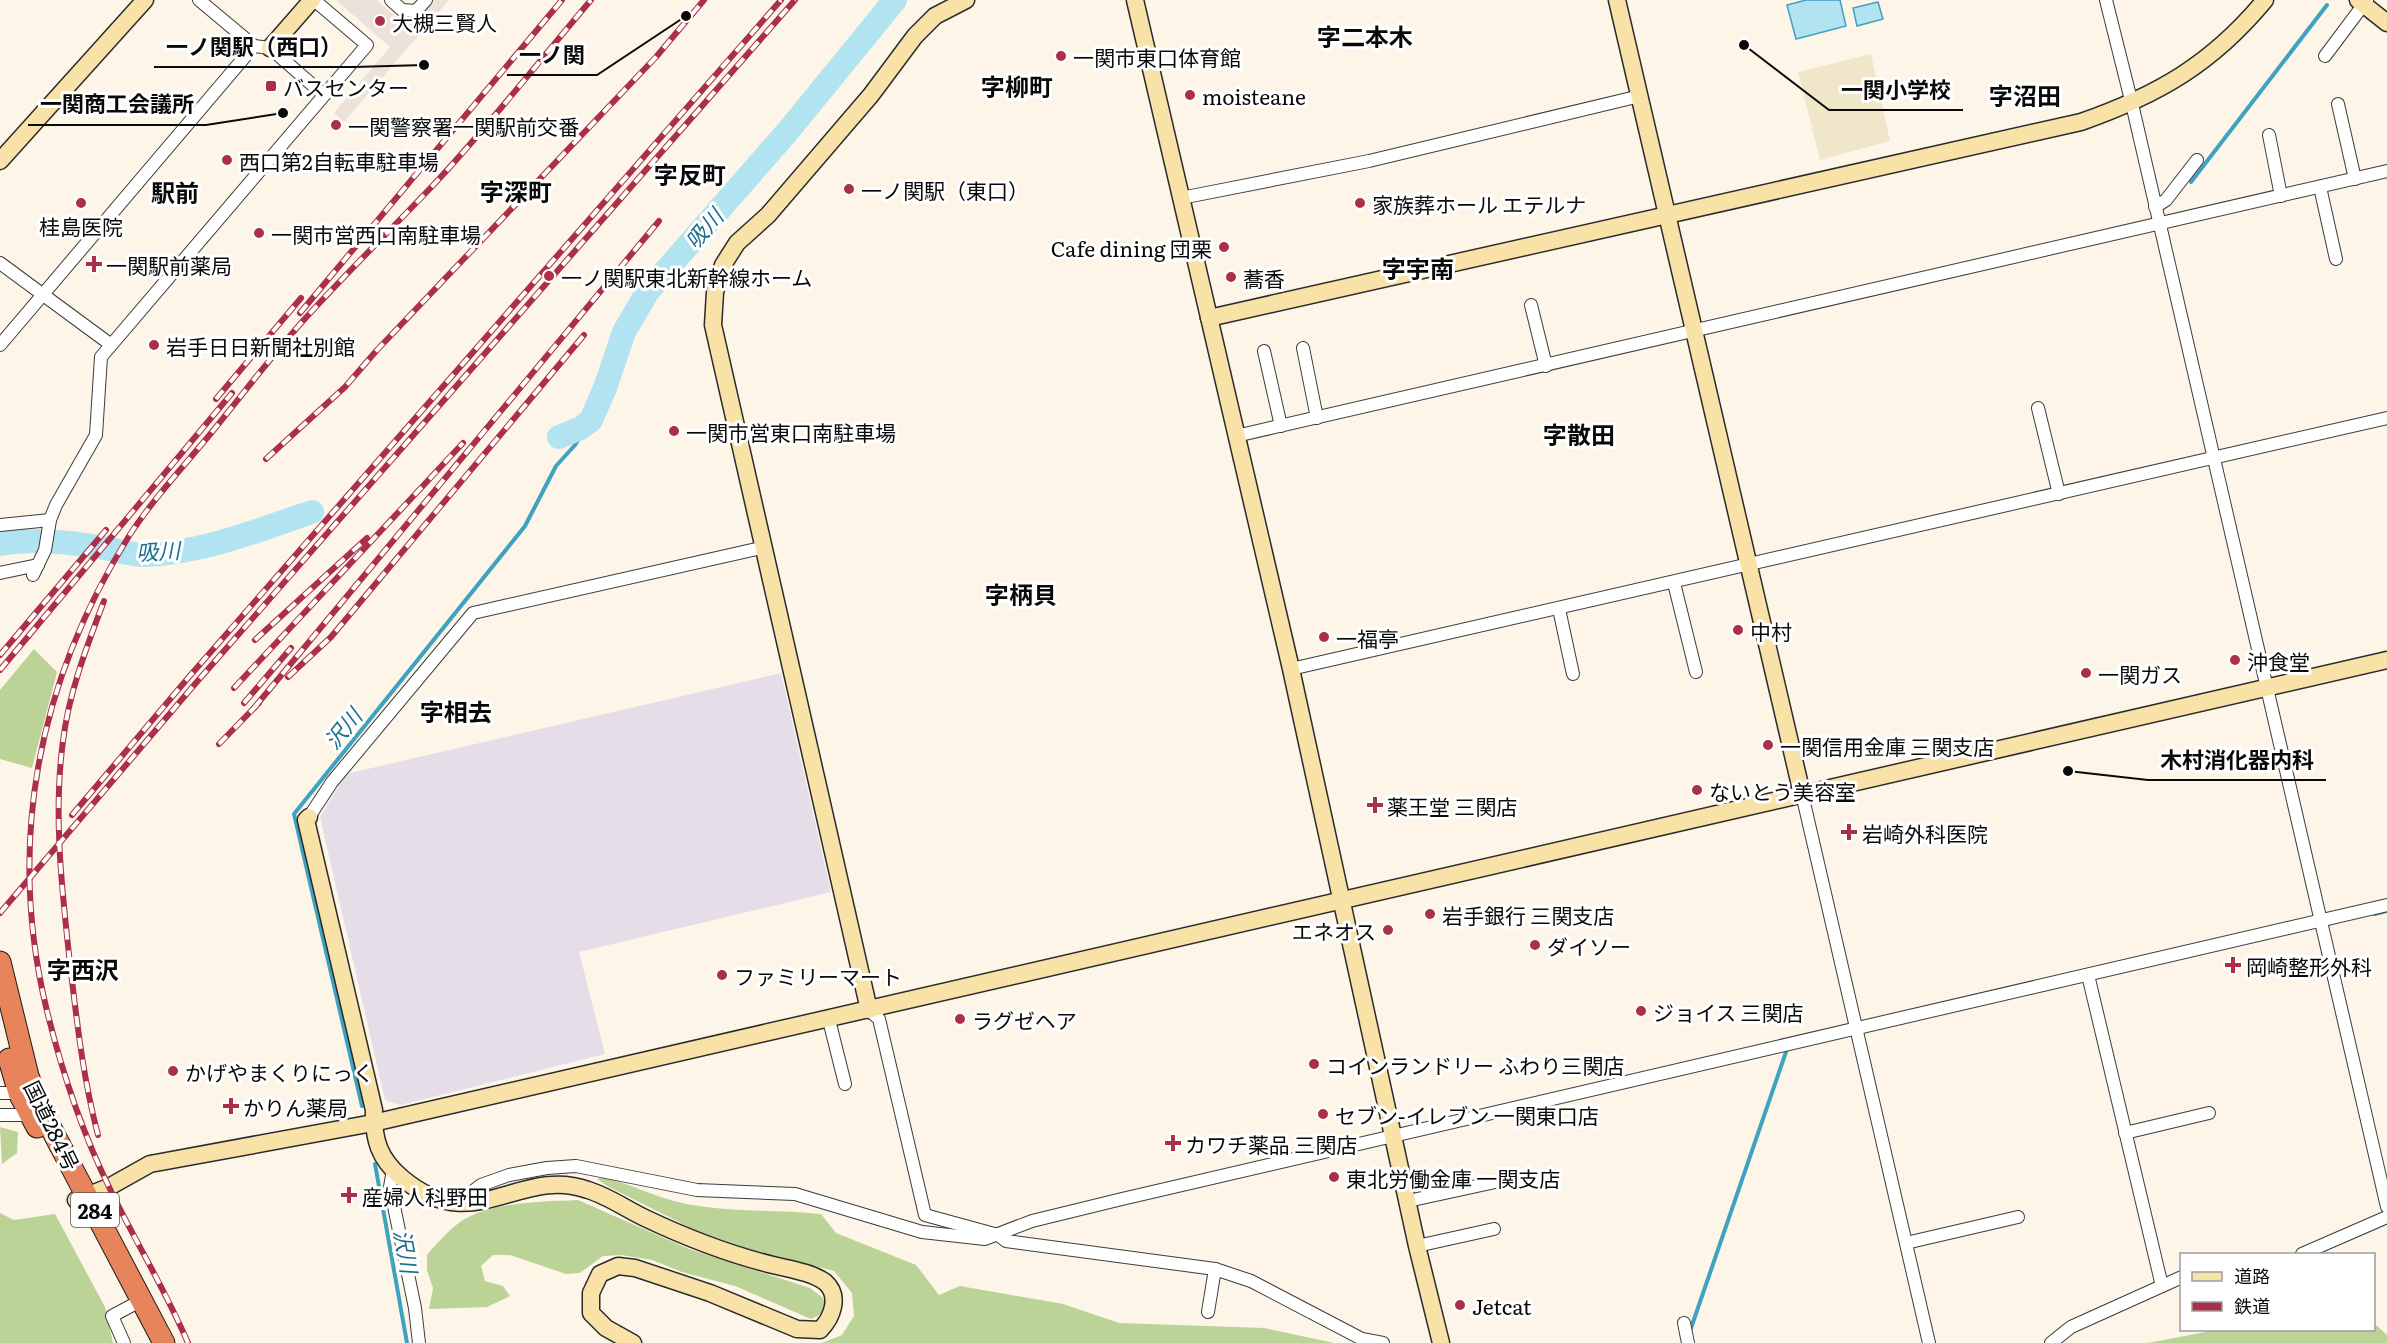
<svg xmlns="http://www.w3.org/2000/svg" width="2387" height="1343" font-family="Literata,'Noto Sans JP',serif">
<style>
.industrial{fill:#e5dee8}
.farmland{fill:#f0e7cb}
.forest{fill:#bbd396}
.plaza{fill:#ebe3d9}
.water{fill:#b1e3f0;stroke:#3fa2c0;stroke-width:1.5}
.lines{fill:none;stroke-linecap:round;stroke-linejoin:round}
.stream{stroke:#3fa2c0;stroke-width:4}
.river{stroke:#b1e3f0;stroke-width:24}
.street-casing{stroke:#3c3c3c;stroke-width:14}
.secondary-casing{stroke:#2b2b2b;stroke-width:19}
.highway-casing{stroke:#1a1a1a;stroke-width:23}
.street{stroke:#fff;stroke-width:12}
.secondary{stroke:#f8e2a8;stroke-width:16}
.highway{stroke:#e7845b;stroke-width:21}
.rail-casing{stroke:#ac2f4a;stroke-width:6}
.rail{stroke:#fff;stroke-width:4;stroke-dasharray:11;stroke-linecap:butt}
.poi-dot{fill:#ac2f4a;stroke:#fff;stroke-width:2}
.labels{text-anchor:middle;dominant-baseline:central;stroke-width:6;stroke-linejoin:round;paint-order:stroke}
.shield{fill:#fff;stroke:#535353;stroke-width:1.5}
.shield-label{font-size:20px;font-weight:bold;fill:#090909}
.poi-label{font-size:21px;fill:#090909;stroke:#fff;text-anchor:start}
.street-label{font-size:21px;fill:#090909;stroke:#fff}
.water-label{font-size:22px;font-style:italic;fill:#1f708f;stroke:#fff}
.quarter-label{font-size:24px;font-weight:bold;fill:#090909;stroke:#fff}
.leader{fill:none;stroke:#090909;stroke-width:2}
.callout-dot{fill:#090909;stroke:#fff;stroke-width:2}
.callout-label{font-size:22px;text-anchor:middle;font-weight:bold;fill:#090909;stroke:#fff;stroke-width:6;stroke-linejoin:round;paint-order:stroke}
</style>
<rect width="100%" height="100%" fill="#fdf5e8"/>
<!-- industrial -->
<polygon class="industrial" points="781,673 831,892 579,952 605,1054 400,1105 385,1100 320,817 346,774"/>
<!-- farmland -->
<polygon class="farmland" points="1871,54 1890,141 1820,160 1798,72"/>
<!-- forest -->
<g class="forest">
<polygon points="34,649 57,672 32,768 0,759 0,690"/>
<polygon points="0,1127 18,1132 17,1153 2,1164"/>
<path d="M603,1177C631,1184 655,1197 682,1203C728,1213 775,1209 821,1214L836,1233L916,1265L939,1295L960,1286L1063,1304L1119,1323L1264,1328L1334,1343H822L842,1335L854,1316L852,1293L834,1271L746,1248L697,1231L609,1187L597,1179Z"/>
<path d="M578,1200L689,1249L810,1288L823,1298L826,1307L819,1315L811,1319L735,1286L682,1272L652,1260L621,1255L603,1256L580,1273L566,1274L510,1255H493L481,1266L485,1281L503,1286L510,1296L487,1307L429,1309L433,1288L427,1270V1255C437,1243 448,1231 460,1222C492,1201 541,1202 578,1200Z"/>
<polygon points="0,1213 14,1220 55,1214 105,1307 113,1343 0,1343"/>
<polygon points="2374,1323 2387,1335 2387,1343 2148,1343 2216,1330 2374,1330"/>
</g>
<!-- plaza -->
<polygon class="plaza" points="336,0 376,0 408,27 431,0 449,0 344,122 334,113 390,47"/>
<!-- water -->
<g class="water">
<polygon points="1806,0 1840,0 1846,26 1796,39 1787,5"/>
<polygon points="1878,2 1883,19 1857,26 1853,8"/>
</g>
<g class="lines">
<!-- stream -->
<g class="stream">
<polyline points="2191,182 2327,5"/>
<polyline points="2375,914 2387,911"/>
<polyline points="362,1106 294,814 525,526 556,466 575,445 591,420"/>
<polyline points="375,1164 407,1343"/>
<polyline points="1690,1331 1787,1049"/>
</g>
<!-- river -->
<g class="river">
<polyline points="559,437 581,428 591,420 605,388 624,332 648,291 788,131 895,0"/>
<path d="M0,544C35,538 69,542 104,548C117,550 132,555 145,555C202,553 259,530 312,512"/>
</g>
<!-- street casing -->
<g class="street-casing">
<g id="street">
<polyline points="199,0 254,46"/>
<polyline points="391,0 402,10 416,11 426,0"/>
<polyline points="2106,0 2132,104 2387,1207"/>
<polyline points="2325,56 2367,0"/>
<polyline points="2338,104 2355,179"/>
<polyline points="2269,135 2281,196"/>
<polyline points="2320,187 2336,259"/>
<polyline points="1181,198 1369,161 1640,96"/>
<polyline points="2155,207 2166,200 2197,160"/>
<polyline points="0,263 110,344"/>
<polyline points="1531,305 1546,366"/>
<polyline points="0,345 254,46 270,48 324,95"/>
<polyline points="1303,348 1317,418"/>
<polyline points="1264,351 1281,426"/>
<polyline points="2038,408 2059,494"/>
<polyline points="1236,436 2387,171"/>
<polyline points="0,525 50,520"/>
<polyline points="0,573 38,565"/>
<polyline points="33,575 45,550 50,520 56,505 96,435 101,357 367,45 314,0"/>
<polyline points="1674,583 1696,672"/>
<polyline points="1559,609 1573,674"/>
<polyline points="1291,669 2387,418"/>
<polyline points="1802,794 1929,1343"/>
<polyline points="309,817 332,782 473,613 765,547"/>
<polyline points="2088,975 2162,1286"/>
<polyline points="869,1010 879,1019 925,1215 998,1235 1006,1241 1215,1269 1251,1281 1362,1339 1383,1343"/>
<polyline points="829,1020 845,1084"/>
<polyline points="0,1093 23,1093"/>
<polyline points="0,1115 34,1115"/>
<polyline points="2125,1133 2209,1113"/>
<polyline points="393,1170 390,1187 415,1308 419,1343"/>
<polyline points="1408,1201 1500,1181"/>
<polyline points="456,1204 481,1185 509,1175 547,1168 576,1166 697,1190 795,1194 922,1232 985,1239 1032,1221 1122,1199 2387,905"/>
<polyline points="1906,1243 2018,1217"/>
<polyline points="1417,1246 1494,1229"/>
<polyline points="2302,1254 2387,1217"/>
<polyline points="1208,1312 1215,1269"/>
<polyline points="1684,1323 1688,1343"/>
<polyline points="124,1343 112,1316 142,1300"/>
<polyline points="2051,1343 2071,1327 2182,1277"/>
</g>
</g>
<!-- secondary casing -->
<g class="secondary-casing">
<g id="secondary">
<polyline points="1135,0 1291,669 1417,1246 1441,1343"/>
<polyline points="1617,0 1802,794"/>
<polyline points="2358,0 2387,23"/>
<polyline points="270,48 312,0"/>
<polyline points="0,161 145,0"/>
<path d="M1209,318L2081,122C2158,95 2212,64 2265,0"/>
<path d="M309,817L306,820L374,1110C373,1139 379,1159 402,1178C474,1239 520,1165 588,1190C608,1196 626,1209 645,1218C687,1238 728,1254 773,1265C789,1269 811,1272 825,1282C841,1296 832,1318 820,1330L797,1329L710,1293L635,1268L618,1266L600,1274L591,1293V1313L606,1328L633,1343"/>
<polyline points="869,1010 713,325 715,292 723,265 737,243 768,215 871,95 915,36 935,16 966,0"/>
<polyline points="76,1200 109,1187 150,1164 373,1123 2387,660"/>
</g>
</g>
<!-- highway casing -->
<g class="highway-casing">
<g id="highway">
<polyline points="0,962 28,1076 44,1115 164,1343"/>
<polyline points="9,1059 19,1093 37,1127"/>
</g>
</g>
<!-- street -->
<use href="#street" class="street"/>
<!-- secondary -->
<use href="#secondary" class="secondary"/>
<!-- highway -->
<use href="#highway" class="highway"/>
<!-- rail casing -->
<g class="rail-casing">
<g id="rail">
<polyline points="300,313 562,0"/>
<polyline points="216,399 301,298"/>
<polyline points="266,459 345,387 377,350 656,57 704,0"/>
<polyline points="255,640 367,538"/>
<polyline points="0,655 106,530"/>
<polyline points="0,670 232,393"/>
<polyline points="288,677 331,637 584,335"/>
<polyline points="234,688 463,443"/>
<polyline points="244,703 291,648"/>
<polyline points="254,708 659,221"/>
<polyline points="219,744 259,703"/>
<polyline points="72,815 188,678 781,0"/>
<polyline points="0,913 195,684 795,0"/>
<path d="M98,1135C83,1078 77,1022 70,964C62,890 53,815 63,741C69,692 87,646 104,601"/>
<path d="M188,1343C165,1289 135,1241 110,1189C82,1132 62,1072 47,1011C6,843 38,682 129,536C153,499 184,466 212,432C242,395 271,357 302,322C346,273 393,228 438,180C491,123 540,60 591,0"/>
</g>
</g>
<!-- rail -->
<use href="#rail" class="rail"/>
</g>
<!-- markers -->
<g class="poi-dot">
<circle cx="380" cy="21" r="6"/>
<circle cx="1061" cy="56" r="6"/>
<rect x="265" y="80" width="12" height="12" rx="3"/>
<circle cx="1190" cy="95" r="6"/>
<circle cx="336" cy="125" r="6"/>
<circle cx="227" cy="160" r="6"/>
<circle cx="849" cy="189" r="6"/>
<circle cx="81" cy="203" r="6"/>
<circle cx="1360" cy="203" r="6"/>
<circle cx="259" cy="233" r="6"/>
<circle cx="1224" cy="247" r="6"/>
<path d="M91 255h6v6h6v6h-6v6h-6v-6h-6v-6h6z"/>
<circle cx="549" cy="276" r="6"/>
<circle cx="1231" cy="277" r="6"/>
<circle cx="154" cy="345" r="6"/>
<circle cx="674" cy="431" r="6"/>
<circle cx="1738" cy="630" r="6"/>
<circle cx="1324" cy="637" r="6"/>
<circle cx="2235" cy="660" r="6"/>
<circle cx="2086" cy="673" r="6"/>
<circle cx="1768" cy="745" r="6"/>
<circle cx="1697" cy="790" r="6"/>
<path d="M1372 796h6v6h6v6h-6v6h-6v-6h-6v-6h6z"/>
<path d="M1846 823h6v6h6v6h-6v6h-6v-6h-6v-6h6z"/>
<circle cx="1430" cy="914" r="6"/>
<circle cx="1388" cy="930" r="6"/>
<circle cx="1535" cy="945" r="6"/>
<path d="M2230 956h6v6h6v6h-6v6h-6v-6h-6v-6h6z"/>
<circle cx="722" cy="975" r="6"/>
<circle cx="1641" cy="1011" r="6"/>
<circle cx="960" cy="1019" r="6"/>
<circle cx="1314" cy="1064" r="6"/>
<circle cx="173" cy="1071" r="6"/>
<path d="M228 1097h6v6h6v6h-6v6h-6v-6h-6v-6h6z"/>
<circle cx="1323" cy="1114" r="6"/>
<path d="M1170 1134h6v6h6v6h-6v6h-6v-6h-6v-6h6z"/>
<circle cx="1334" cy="1177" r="6"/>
<path d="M346 1186h6v6h6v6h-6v6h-6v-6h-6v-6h6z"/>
<circle cx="1460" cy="1305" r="6"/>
</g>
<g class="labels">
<!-- shield labels -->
<rect class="shield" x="71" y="1193" width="48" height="34" rx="4.5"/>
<g class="shield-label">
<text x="95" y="1210">284</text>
</g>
<!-- poi labels -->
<g class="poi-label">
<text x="392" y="21">大槻三賢人</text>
<text x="1073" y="56">一関市東口体育館</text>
<text x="283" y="86">バスセンター</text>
<text x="1202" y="95">moisteane</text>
<text x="348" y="125">一関警察署一関駅前交番</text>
<text x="239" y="160">西口第2自転車駐車場</text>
<text x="861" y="189">一ノ関駅（東口）</text>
<text x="1372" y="203">家族葬ホール エテルナ</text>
<text x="81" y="225" text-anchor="middle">桂島医院</text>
<text x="271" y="233">一関市営西口南駐車場</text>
<text x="1212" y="247" text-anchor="end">Cafe dining 団栗</text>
<text x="106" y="264">一関駅前薬局</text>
<text x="561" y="276">一ノ関駅東北新幹線ホーム</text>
<text x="1243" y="277">蕎香</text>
<text x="166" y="345">岩手日日新聞社別館</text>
<text x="686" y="431">一関市営東口南駐車場</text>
<text x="1750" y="630">中村</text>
<text x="1336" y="637">一福亭</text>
<text x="2247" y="660">沖食堂</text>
<text x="2098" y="673">一関ガス</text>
<text x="1780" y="745">一関信用金庫 三関支店</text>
<text x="1709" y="790">ないとう美容室</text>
<text x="1387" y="805">薬王堂 三関店</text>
<text x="1862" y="832">岩崎外科医院</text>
<text x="1442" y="914">岩手銀行 三関支店</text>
<text x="1376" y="930" text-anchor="end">エネオス</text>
<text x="1547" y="945">ダイソー</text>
<text x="2246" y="965">岡崎整形外科</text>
<text x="734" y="975">ファミリーマート</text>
<text x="1653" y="1011">ジョイス 三関店</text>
<text x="972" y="1019">ラグゼヘア</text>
<text x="1326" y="1064">コインランドリー ふわり三関店</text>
<text x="185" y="1071">かげやまくりにっく</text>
<text x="243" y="1106">かりん薬局</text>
<text x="1335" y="1114">セブン-イレブン 一関東口店</text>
<text x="1185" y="1143">カワチ薬品 三関店</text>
<text x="1346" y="1177">東北労働金庫 一関支店</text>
<text x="362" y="1195">産婦人科野田</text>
<text x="1472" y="1305">Jetcat</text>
</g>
<!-- street labels -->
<g class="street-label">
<text transform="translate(53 1125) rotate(64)">国道284号</text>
</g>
<!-- water labels -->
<g class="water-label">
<text transform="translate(703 228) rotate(-49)">吸川</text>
<text transform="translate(158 550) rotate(-3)">吸川</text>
<text transform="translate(342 728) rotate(-51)">沢川</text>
<text transform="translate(407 1251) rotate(80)">沢川</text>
</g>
<!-- quarter labels -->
<g class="quarter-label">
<text x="1365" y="35">字二本木</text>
<text x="1017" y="85">字柳町</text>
<text x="2025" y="94">字沼田</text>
<text x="690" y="173">字反町</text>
<text x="516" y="190">字深町</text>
<text x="175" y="191">駅前</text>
<text x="1418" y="267">字宇南</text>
<text x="1579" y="433">字散田</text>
<text x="1021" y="593">字柄貝</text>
<text x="456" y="710">字相去</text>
<text x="83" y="968">字西沢</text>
</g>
</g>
<!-- callouts -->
<path class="leader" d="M424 65L354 67H154M686 16L597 75H507M1744 45L1829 110H1963M283 113L206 125H28M2068 771L2148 780H2326"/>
<g class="callout-dot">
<circle cx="424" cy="65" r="6"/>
<circle cx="686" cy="16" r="6"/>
<circle cx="1744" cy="45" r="6"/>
<circle cx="283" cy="113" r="6"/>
<circle cx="2068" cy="771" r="6"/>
</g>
<g class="callout-label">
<text x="254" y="55">一ノ関駅（西口）</text>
<text x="552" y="63">一ノ関</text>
<text x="1896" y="98">一関小学校</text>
<text x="117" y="112">一関商工会議所</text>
<text x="2237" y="768">木村消化器内科</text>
</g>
<!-- legend -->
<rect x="2180" y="1253" width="195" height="78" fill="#ffffff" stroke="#9d9d9d" stroke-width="1.5"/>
<rect x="2192" y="1272" width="30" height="9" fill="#f8e2a8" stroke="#9d9d9d" stroke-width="1.5"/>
<text x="2234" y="1283" font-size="18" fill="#090909">道路</text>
<rect x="2192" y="1302" width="30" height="9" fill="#ac2f4a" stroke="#9d9d9d" stroke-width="1.5"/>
<text x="2234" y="1313" font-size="18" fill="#090909">鉄道</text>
</svg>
